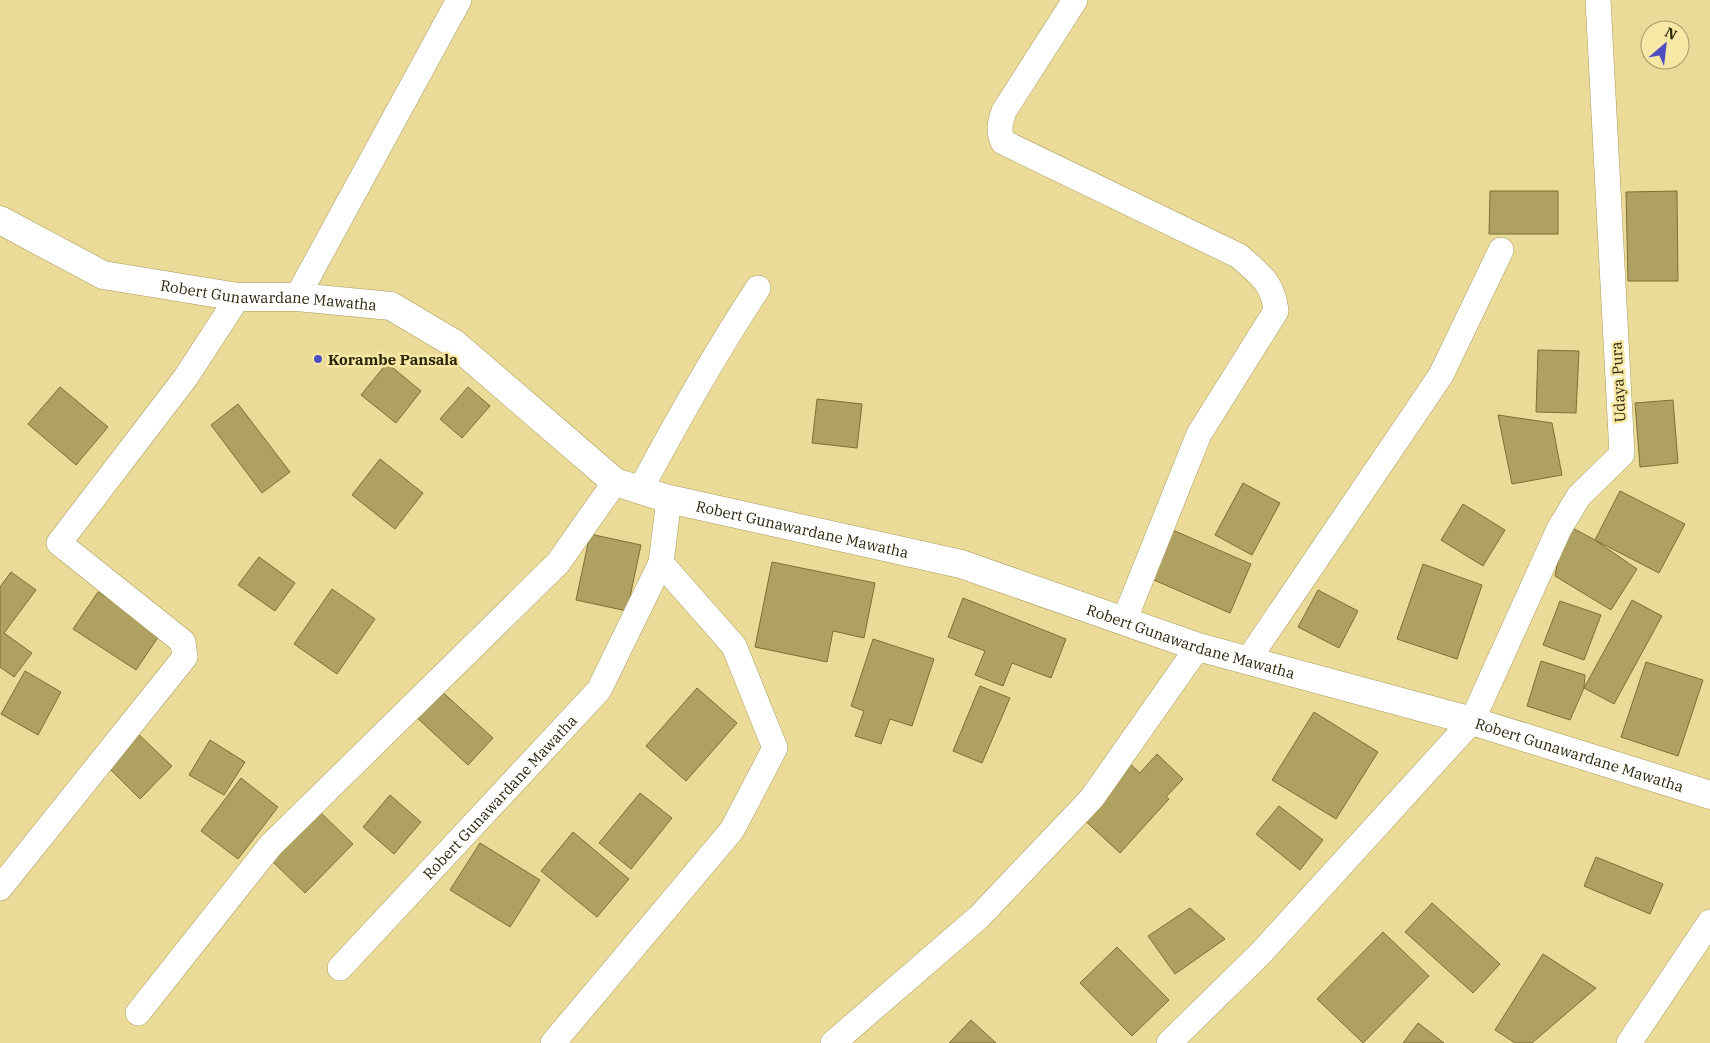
<svg xmlns="http://www.w3.org/2000/svg" width="1710" height="1043" font-family="'IBM Plex Serif',serif">
<style>
.building{fill:#afa161;stroke:#7e7030}
.lines{fill:none;stroke-linecap:round;stroke-linejoin:round}
.street-casing{stroke:#a99b5b;stroke-width:26}
.secondary-casing{stroke:#a99b5b;stroke-width:29}
.street{stroke:#fff;stroke-width:25}
.secondary{stroke:#fff;stroke-width:28}
.poi-dot{fill:#4d4dc4;stroke:#f7e8a6;stroke-width:2}
.labels{text-anchor:middle;dominant-baseline:central;stroke-width:5;stroke-linejoin:round;paint-order:stroke}
.street-label{font-size:15px;fill:#2b250a;stroke:#f7e8a6}
.poi-label{font-size:15px;font-weight:bold;fill:#2b250a;stroke:#f7e8a6;text-anchor:start}
</style>
<rect width="100%" height="100%" fill="#eadb99"/>
<!-- building -->
<g class="building">
<polygon points="1490,191 1558,191 1558,234 1489,234"/>
<polygon points="1677,191 1678,281 1628,281 1626,192"/>
<polygon points="1538,350 1579,351 1576,413 1536,412"/>
<polygon points="387,363 421,391 396,423 361,395"/>
<polygon points="60,387 108,427 76,465 28,424"/>
<polygon points="468,387 490,406 462,438 440,419"/>
<polygon points="817,399 862,404 857,448 812,443"/>
<polygon points="1673,400 1678,463 1640,467 1635,403"/>
<polygon points="238,404 290,472 262,493 211,425"/>
<polygon points="1498,415 1552,423 1562,475 1512,484"/>
<polygon points="380,459 423,493 395,529 352,495"/>
<polygon points="1243,483 1280,503 1252,555 1215,535"/>
<polygon points="1620,491 1685,524 1659,573 1595,540"/>
<polygon points="1463,504 1505,530 1483,566 1441,540"/>
<polygon points="1565,524 1595,540 1637,569 1611,610 1555,576"/>
<polygon points="1168,528 1251,564 1230,613 1147,577"/>
<polygon points="590,534 641,545 627,611 576,600"/>
<polygon points="259,557 295,583 275,611 238,585"/>
<polygon points="772,562 875,583 864,638 833,631 827,662 755,647"/>
<polygon points="1423,564 1482,585 1457,659 1397,639"/>
<polygon points="11,572 36,590 4,633 32,653 14,677 0,667 0,587"/>
<polygon points="332,589 375,619 337,674 294,644"/>
<polygon points="1318,590 1358,611 1339,648 1298,627"/>
<polygon points="98,592 161,633 136,670 73,629"/>
<polygon points="963,598 1066,639 1051,678 1012,663 1003,686 975,675 985,651 948,637"/>
<polygon points="1632,600 1662,616 1614,704 1584,688"/>
<polygon points="1560,601 1601,615 1584,660 1543,645"/>
<polygon points="873,639 934,659 912,726 890,719 881,744 855,736 864,711 851,706"/>
<polygon points="1541,661 1585,675 1584,688 1570,720 1527,706"/>
<polygon points="1646,662 1703,680 1678,756 1621,737"/>
<polygon points="25,671 61,692 38,735 1,714"/>
<polygon points="980,686 1010,698 982,763 953,751"/>
<polygon points="697,688 737,723 686,781 646,746"/>
<polygon points="439,689 493,738 468,765 414,715"/>
<polygon points="1314,712 1378,752 1336,819 1272,780"/>
<polygon points="135,731 172,766 140,799 104,763"/>
<polygon points="210,740 245,762 224,795 189,775"/>
<polygon points="1157,754 1183,779 1166,797 1169,799 1120,853 1079,815 1128,762 1140,773"/>
<polygon points="241,778 278,807 238,859 201,831"/>
<polygon points="640,793 672,818 631,869 599,843"/>
<polygon points="390,795 421,822 394,854 363,827"/>
<polygon points="1279,806 1323,840 1300,870 1256,834"/>
<polygon points="320,812 353,844 305,893 272,861"/>
<polygon points="573,832 629,879 597,917 541,871"/>
<polygon points="480,843 540,880 510,927 450,890"/>
<polygon points="1596,857 1663,884 1650,914 1584,886"/>
<polygon points="1432,903 1500,964 1473,993 1405,932"/>
<polygon points="1190,908 1225,939 1175,974 1148,936"/>
<polygon points="1383,932 1429,976 1363,1043 1317,999"/>
<polygon points="1117,947 1169,1000 1132,1036 1080,983"/>
<polygon points="1543,954 1596,988 1532,1043 1515,1043 1495,1030"/>
<polygon points="971,1020 996,1043 949,1043"/>
<polygon points="1418,1023 1444,1043 1403,1043"/>
</g>
<g class="lines">
<!-- street casing -->
<g class="street-casing">
<g id="street">
<path d="M1075,0L1004,111C1000,123 998,131 1003,142L1239,256C1259,274 1273,282 1276,311L1199,434L1124,621"/>
<polyline points="297,297 459,0"/>
<path d="M640,490C677,421 715,353 758,288"/>
<polyline points="1248,660 1441,375 1501,250"/>
<polyline points="0,888 185,657 183,642 59,543 186,377 238,297"/>
<path id="s1" d="M340,968L599,690L661,563L669,499"/>
<polyline points="138,1013 271,845 558,563 615,482"/>
<polyline points="553,1043 732,830 775,748 734,646 661,563"/>
<polyline points="833,1043 979,917 1092,798 1198,647"/>
<polyline points="1169,1043 1261,953 1472,721 1559,529 1579,496 1622,454 1598,0"/>
<polyline points="1629,1043 1710,922"/>
</g>
</g>
<!-- secondary casing -->
<g class="secondary-casing">
<g id="secondary">
<path id="s2" d="M0,220L103,275L238,297H297L391,306L455,344L615,482L669,499L961,564L1198,647L1472,721L1710,795"/>
</g>
</g>
<!-- street -->
<use href="#street" class="street"/>
<!-- secondary -->
<use href="#secondary" class="secondary"/>
</g>
<!-- markers -->
<circle class="poi-dot" cx="318" cy="359" r="5"/>
<g class="labels">
<!-- street labels -->
<g class="street-label">
<text stroke="none"><textPath href="#s2" startOffset="284">Robert Gunawardane Mawatha</textPath></text>
<text transform="translate(1618 382) rotate(-93)">Udaya Pura</text>
<text stroke="none"><textPath href="#s2" startOffset="886">Robert Gunawardane Mawatha</textPath></text>
<text stroke="none"><textPath href="#s2" startOffset="1291">Robert Gunawardane Mawatha</textPath></text>
<text stroke="none"><textPath href="#s2" startOffset="1696">Robert Gunawardane Mawatha</textPath></text>
<text stroke="none"><textPath href="#s1" startOffset="234">Robert Gunawardane Mawatha</textPath></text>
</g>
<!-- poi labels -->
<g class="poi-label">
<text x="328" y="359">Korambe Pansala</text>
</g>
</g>
<!-- north arrow -->
<g transform="translate(1665 45) rotate(28)"><circle r="24" fill="#f7e8a6" stroke="#a59a68"/>
<path d="M0-4L9 19L0 12L-9 19Z" fill="#4d4dc4"/>
<text y="-8" font-size="14" font-weight="bold" text-anchor="middle" fill="#2b250a">N</text>
</g>
</svg>
